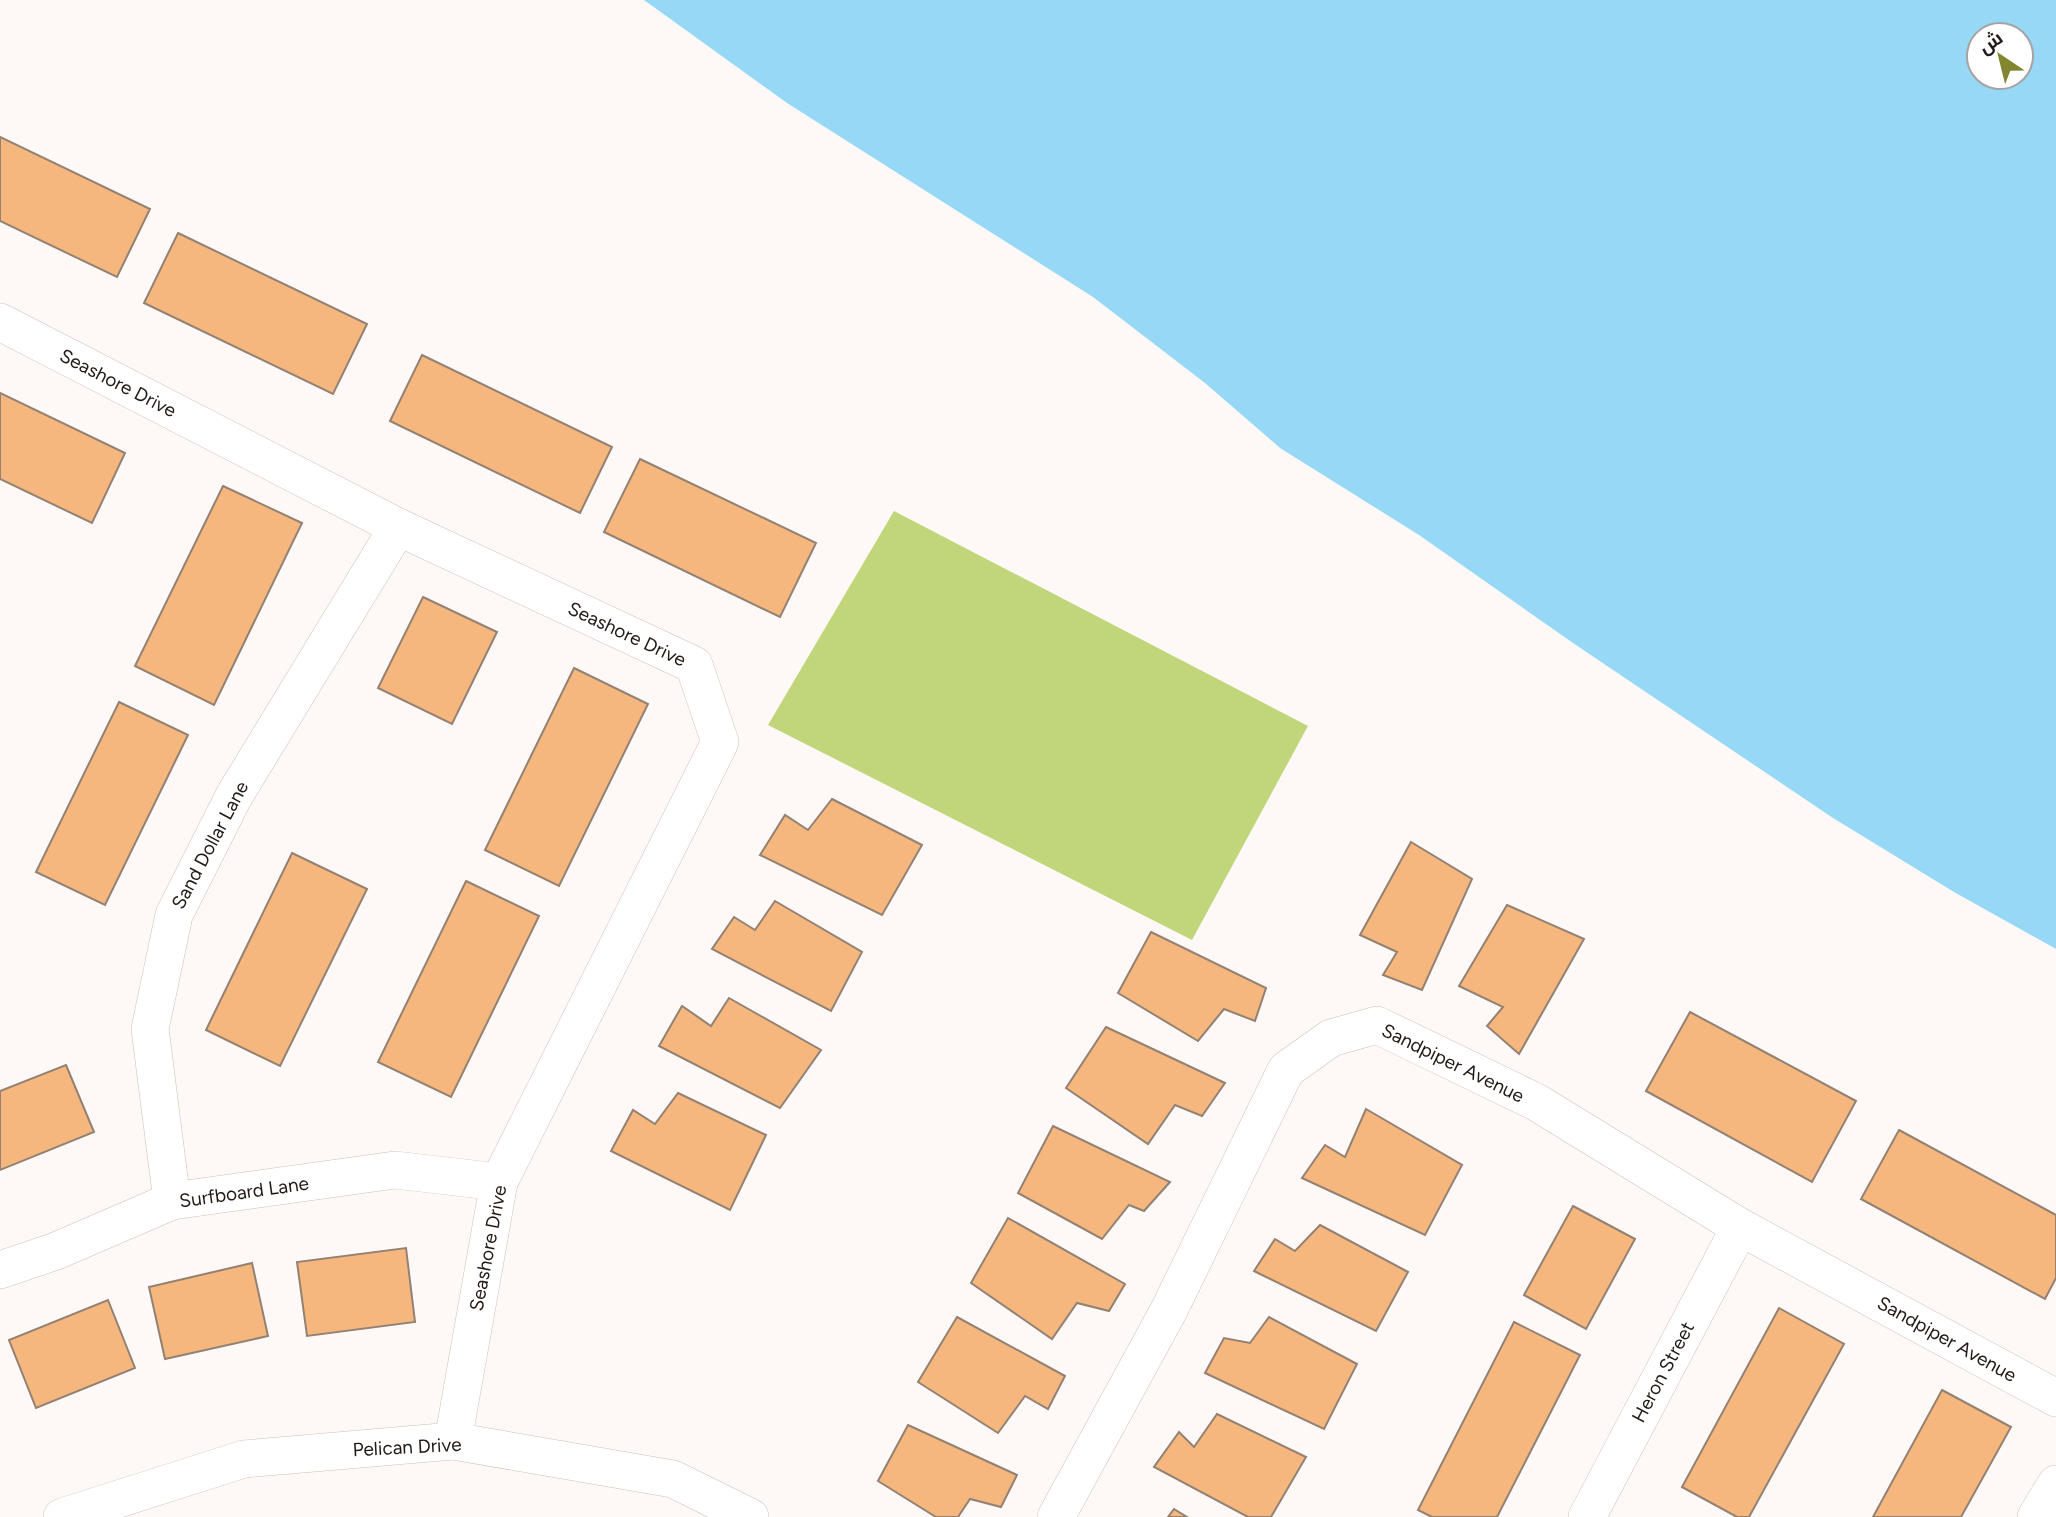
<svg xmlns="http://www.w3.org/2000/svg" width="2056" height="1517" font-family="Figtree,Cairo,sans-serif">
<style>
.green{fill:#c1d67a}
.water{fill:#97d8f6;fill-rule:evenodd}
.building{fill:#f6b77e;stroke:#938172;stroke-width:2}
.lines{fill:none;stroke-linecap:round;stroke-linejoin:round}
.minor-casing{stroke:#d5beb3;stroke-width:38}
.minor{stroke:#fff;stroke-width:37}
.labels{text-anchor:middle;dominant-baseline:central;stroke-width:6;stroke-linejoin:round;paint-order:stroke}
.street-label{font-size:19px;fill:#221a16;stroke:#fff}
</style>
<rect width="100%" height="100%" fill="#fef9f7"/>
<!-- green -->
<polygon class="green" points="894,511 1308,726 1192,940 768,725"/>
<!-- water -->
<path class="water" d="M644,0H2056V949L1954,892L1833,818L1573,643L1419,535L1280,448L1205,383L1093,297L787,103ZM1979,35H2021V77H1979Z"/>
<!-- building -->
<g class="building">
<polygon points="0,137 150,209 117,277 0,221"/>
<polygon points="178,233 367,324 333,394 144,303"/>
<polygon points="422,355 612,447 580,513 390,421"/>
<polygon points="0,393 125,453 92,523 0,479"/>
<polygon points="640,459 816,543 780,617 604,532"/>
<polygon points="223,486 302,523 214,705 135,666"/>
<polygon points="423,597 497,632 452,724 378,688"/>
<polygon points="574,668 648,704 559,886 485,850"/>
<polygon points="119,702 188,735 105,905 36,872"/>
<polygon points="832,799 922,845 882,915 760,855 785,815 808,830"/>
<polygon points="1411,842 1472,879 1422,990 1383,975 1397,952 1360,935"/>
<polygon points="292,853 367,889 280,1066 206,1030"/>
<polygon points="466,881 539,916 451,1097 378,1062"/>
<polygon points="775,901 862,952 831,1011 712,949 734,917 755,930"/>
<polygon points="1507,905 1584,939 1519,1054 1487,1026 1503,1007 1459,986"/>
<polygon points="1151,932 1266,988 1255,1021 1224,1009 1198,1041 1118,993"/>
<polygon points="729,998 821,1050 780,1108 659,1046 682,1006 711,1026"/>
<polygon points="1690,1012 1856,1101 1812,1182 1646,1091"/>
<polygon points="1106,1027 1225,1083 1202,1116 1175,1105 1148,1144 1066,1088"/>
<polygon points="66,1065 94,1132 0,1170 0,1091"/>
<polygon points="678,1093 766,1135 730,1210 611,1151 633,1110 655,1124"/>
<polygon points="1366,1109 1462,1165 1425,1235 1302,1178 1325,1145 1345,1157"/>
<polygon points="1053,1126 1170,1182 1144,1211 1129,1205 1102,1239 1018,1193"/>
<polygon points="1899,1130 2056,1215 2056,1278 2045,1299 1861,1199"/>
<polygon points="1573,1206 1635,1239 1586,1329 1524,1295"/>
<polygon points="1008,1218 1125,1284 1109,1311 1077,1303 1052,1339 971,1283"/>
<polygon points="1320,1225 1408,1272 1376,1331 1254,1271 1275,1239 1295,1251"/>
<polygon points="406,1248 415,1322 307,1336 297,1262"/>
<polygon points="252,1263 268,1336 165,1359 149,1287"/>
<polygon points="108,1300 135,1368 36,1408 9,1340"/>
<polygon points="1779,1308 1844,1344 1749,1517 1737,1517 1682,1487"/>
<polygon points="957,1317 1065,1376 1048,1409 1025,1396 998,1433 918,1382"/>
<polygon points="1269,1317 1357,1364 1324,1429 1205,1373 1224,1338 1250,1343"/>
<polygon points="1514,1322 1580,1355 1497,1517 1432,1517 1418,1510"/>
<polygon points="1942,1390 2011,1427 1961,1517 1873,1517"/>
<polygon points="1217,1414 1306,1457 1271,1517 1248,1517 1154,1467 1179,1432 1194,1447"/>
<polygon points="908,1425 1017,1475 1001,1507 970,1499 958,1517 936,1517 878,1481"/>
<polygon points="1174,1509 1187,1517 1168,1517"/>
</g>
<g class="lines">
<!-- minor casing -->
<g class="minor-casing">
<g id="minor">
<polyline points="0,322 398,527 694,665 720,742 499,1182 453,1441"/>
<polyline points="172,1201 150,1029 174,915 234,796 398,527"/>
<polyline points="0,1270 56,1251 172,1201 395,1170 499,1182"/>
<polyline points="62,1517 244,1459 453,1441 673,1479 750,1517"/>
<polyline points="1056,1517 1169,1310 1286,1070 1331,1038 1377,1025 1536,1102 1740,1227 2056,1398"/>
<polyline points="1587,1517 1740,1227"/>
<polyline points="2036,1517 2056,1484"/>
</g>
</g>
<!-- minor -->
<use href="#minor" class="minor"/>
</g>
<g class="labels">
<!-- street labels -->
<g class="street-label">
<text transform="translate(118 383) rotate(27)">Seashore Drive</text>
<text transform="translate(627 634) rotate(25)">Seashore Drive</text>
<text transform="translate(210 845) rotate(-62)">Sand Dollar Lane</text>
<text transform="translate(1453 1063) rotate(26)">Sandpiper Avenue</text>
<text transform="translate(244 1192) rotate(-8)">Surfboard Lane</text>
<text transform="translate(488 1248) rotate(-79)">Seashore Drive</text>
<text transform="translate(1947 1339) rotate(29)">Sandpiper Avenue</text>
<text transform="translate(1663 1372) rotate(-62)">Heron Street</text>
<text transform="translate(407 1447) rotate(-3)">Pelican Drive</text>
</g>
</g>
<!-- north arrow -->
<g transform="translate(2000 56) rotate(325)"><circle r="33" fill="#ffffff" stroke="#a7a3a2" stroke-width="2"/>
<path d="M0-5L12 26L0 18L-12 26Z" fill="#828631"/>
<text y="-10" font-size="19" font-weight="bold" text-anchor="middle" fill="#221a16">ش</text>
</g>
</svg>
